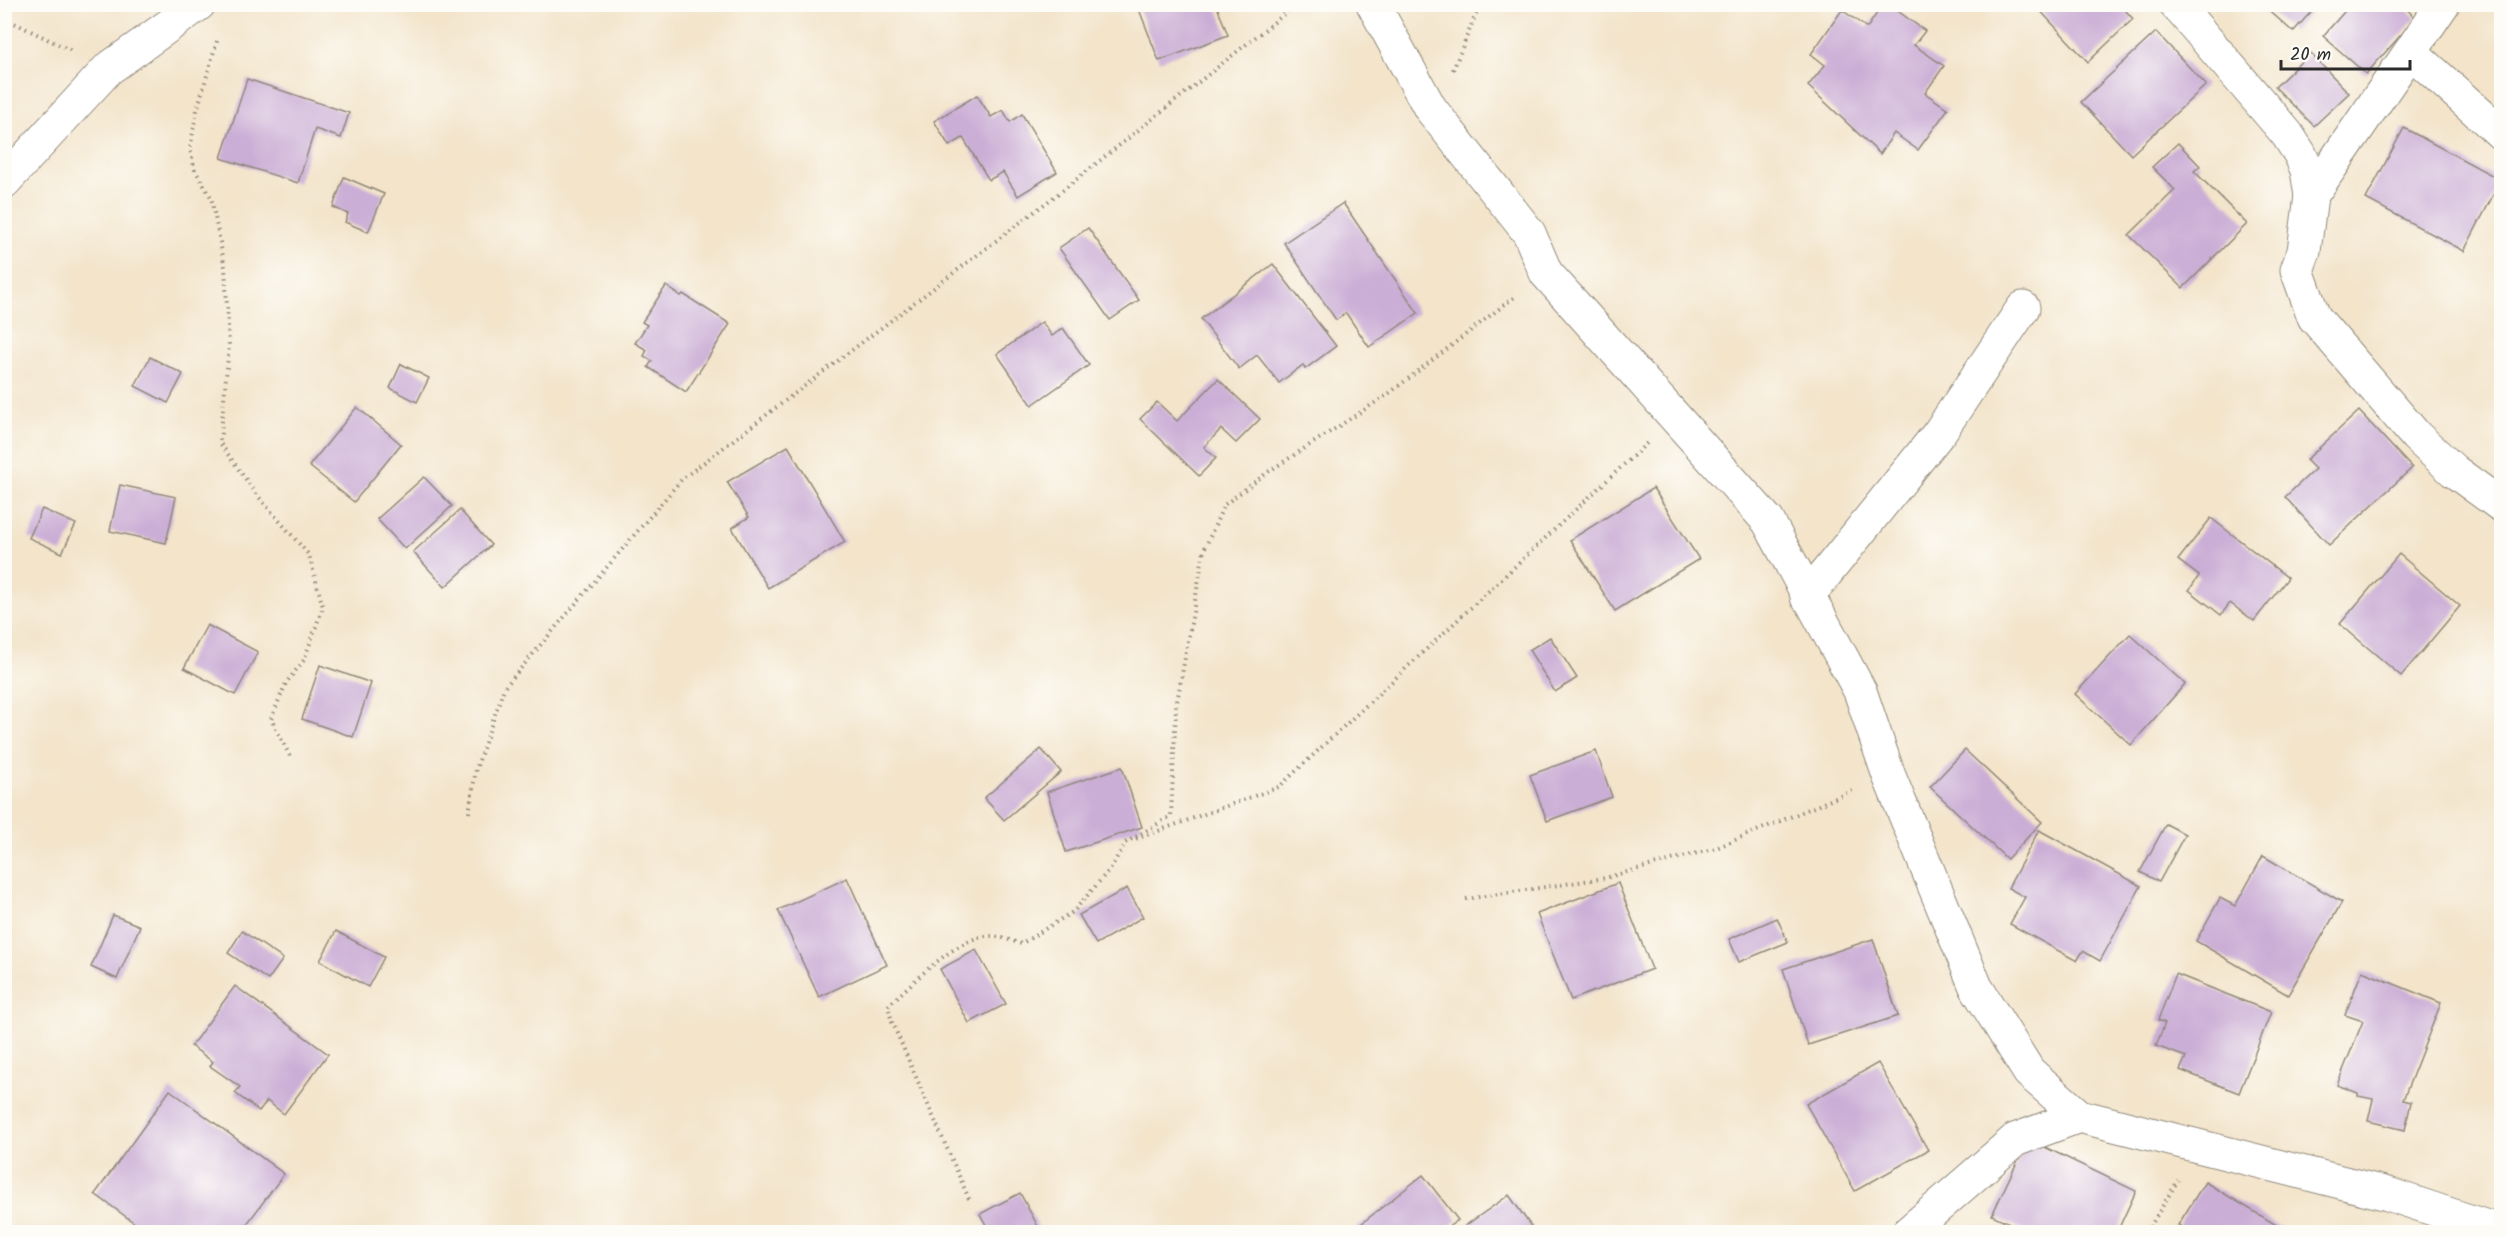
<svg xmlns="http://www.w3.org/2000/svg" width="2506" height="1237" font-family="Kalam,sans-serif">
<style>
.building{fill:#cbaed6}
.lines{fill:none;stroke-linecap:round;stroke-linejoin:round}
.minor-casing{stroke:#8f887a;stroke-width:35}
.path{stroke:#8f887a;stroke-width:4;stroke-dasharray:1.5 4.5;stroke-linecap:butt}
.minor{stroke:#fff;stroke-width:33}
</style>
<rect width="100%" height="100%" fill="#fdfcf7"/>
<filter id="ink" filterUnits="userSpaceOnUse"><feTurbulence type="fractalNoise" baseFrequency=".0167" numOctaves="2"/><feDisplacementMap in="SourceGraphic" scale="12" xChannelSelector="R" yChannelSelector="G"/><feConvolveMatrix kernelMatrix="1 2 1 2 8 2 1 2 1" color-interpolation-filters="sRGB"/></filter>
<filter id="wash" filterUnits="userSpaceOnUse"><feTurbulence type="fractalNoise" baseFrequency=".008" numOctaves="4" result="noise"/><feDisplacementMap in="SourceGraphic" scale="24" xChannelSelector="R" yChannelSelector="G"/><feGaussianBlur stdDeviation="1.35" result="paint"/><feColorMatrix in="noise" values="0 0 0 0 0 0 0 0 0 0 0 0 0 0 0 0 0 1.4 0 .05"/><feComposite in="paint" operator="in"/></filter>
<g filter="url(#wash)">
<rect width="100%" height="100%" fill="#f3e4ca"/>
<g id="blocks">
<!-- building -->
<g class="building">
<polygon points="1137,4 1216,4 1228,35 1159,61"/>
<polygon points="1883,4 1888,4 1925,31 1914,45 1944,66 1925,93 1948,109 1918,150 1894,133 1880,154 1808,86 1825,65 1811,54 1842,10 1867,28"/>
<polygon points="2034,4 2120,4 2133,19 2088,62"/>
<polygon points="2262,4 2318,4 2293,32"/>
<polygon points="2351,4 2401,4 2416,18 2366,74 2323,36"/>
<polygon points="2156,32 2206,85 2131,155 2081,102"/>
<polygon points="2310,53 2349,93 2314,126 2275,87"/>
<polygon points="247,79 349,113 341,138 315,129 298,183 221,158"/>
<polygon points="977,95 991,117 1003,110 1010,122 1022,114 1057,172 1018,196 1003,172 989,180 963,138 949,146 934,121"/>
<polygon points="2404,128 2501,180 2464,251 2366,199"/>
<polygon points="2178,143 2200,166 2194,171 2247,224 2183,288 2129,235 2175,190 2152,167"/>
<polygon points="344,177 384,194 368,232 345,222 348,214 333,207"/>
<polygon points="1343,203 1418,313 1369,347 1346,313 1336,320 1284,243"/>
<polygon points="1088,228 1139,300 1110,320 1059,248"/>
<polygon points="1273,264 1336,346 1305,369 1303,365 1279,383 1257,355 1239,369 1201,319"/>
<polygon points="666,286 681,296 683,294 730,324 686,392 648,367 652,361 644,356 647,350 635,343 647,325 642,322"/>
<polygon points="1042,322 1052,336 1063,328 1089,365 1032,405 997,354"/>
<polygon points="150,357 183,374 168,403 135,386"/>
<polygon points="401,364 429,378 417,402 390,388"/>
<polygon points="1218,379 1260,419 1236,443 1221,429 1204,447 1216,458 1199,476 1140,419 1157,402 1177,421"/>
<polygon points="357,407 401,444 354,502 309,466"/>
<polygon points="2359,411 2412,468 2329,545 2285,497 2315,469 2306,460"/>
<polygon points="788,446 845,542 768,588 732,528 749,517 727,482"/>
<polygon points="424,477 452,506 405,549 377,519"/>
<polygon points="120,485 176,497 166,543 110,531"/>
<polygon points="1653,488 1699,559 1615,611 1570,540"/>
<polygon points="42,509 76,524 62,553 29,538"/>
<polygon points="460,510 491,545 445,587 413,552"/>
<polygon points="2211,518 2288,578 2254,621 2230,603 2221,615 2189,590 2199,576 2178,560"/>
<polygon points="2399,554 2460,606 2401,676 2340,624"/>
<polygon points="207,625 258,652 235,695 184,668"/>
<polygon points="2130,634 2185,684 2131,745 2075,694"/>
<polygon points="1550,637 1577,678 1555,692 1529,650"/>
<polygon points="320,665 371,683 353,737 302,719"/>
<polygon points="1041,749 1061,772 1004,820 984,798"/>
<polygon points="1965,750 2042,822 2007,859 1930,787"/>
<polygon points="1596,751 1612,797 1547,821 1530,775"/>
<polygon points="1122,767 1142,827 1066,852 1047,792"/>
<polygon points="2166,824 2185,834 2159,882 2140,872"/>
<polygon points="2039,830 2141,886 2100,961 2083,951 2077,961 2010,924 2025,897 2008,888"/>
<polygon points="2263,856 2342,902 2288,995 2196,941 2220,898 2235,906"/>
<polygon points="847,878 887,965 819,997 778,910"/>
<polygon points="1618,883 1652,969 1571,1000 1537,914"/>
<polygon points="1127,888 1143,917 1096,944 1079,915"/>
<polygon points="113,915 140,926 117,979 91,967"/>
<polygon points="1777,918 1788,942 1739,962 1729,939"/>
<polygon points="242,931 283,959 268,980 228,953"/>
<polygon points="336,931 384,957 368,987 320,961"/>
<polygon points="1873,939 1898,1016 1808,1045 1783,969"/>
<polygon points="976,950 1006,1004 969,1023 940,969"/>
<polygon points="2362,971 2441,1003 2403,1100 2411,1102 2405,1130 2368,1121 2373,1099 2358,1096 2358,1093 2337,1085 2363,1021 2345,1015"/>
<polygon points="2176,974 2271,1012 2239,1093 2180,1070 2186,1057 2156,1046 2165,1023 2158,1020"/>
<polygon points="235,986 328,1054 284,1114 267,1101 259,1111 235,1093 240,1087 210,1066 213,1062 191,1046"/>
<polygon points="1878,1063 1928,1150 1855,1191 1806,1104"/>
<polygon points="170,1090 284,1174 241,1232 147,1232 95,1194"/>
<polygon points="2028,1139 2136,1191 2117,1232 2028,1232 1992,1215"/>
<polygon points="1423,1175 1458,1220 1441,1232 1353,1232 1352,1231"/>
<polygon points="2205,1182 2288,1232 2191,1232 2178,1225"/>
<polygon points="1020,1193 1041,1232 990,1232 980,1214"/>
<polygon points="1509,1195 1535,1232 1470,1232 1465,1226"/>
</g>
</g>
</g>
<g filter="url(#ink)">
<use href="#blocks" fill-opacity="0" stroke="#8f887a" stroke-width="1.5"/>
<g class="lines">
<!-- minor casing -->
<g class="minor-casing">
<g id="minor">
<polyline points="1373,4 1430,108 1529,233 1546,273 1768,521 1860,691 1889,776 1976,987 2029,1072 2079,1116 2388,1194 2502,1232"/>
<polyline points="2176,4 2287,134 2300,154 2307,170 2311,196 2304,251 2297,270 2314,317 2416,436 2454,471 2502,506"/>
<polyline points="2411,52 2502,134"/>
<polyline points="4,182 108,69 199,4"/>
<polyline points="2311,196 2443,4"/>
<polyline points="1807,597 1939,433 2023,308"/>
<polyline points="1909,1232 2015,1140 2079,1116"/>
</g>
</g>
<!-- path -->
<g class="path">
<polyline points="4,18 72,51"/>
<polyline points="217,41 197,110 190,149 195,170 211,197 225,267 229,345 220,443 257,495 309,555 323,607 304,660 286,683 271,719 292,760"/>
<polyline points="1453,70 1480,4"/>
<polyline points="469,813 476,769 504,688 682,479 1063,190 1297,4"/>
<polyline points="1136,839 1279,787 1647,443"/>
<polyline points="1466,899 1605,878 1716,848 1852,791"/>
<path d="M969,1199L892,1022L888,1006C909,986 960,934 990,936C1000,936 1012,941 1021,944L1074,911L1111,868L1125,843L1171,816L1176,708L1204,550L1224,505L1268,472L1387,395L1517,295"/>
<polyline points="2147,1232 2178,1180"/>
</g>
<!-- minor -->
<use href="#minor" class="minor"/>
</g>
</g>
<!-- margin -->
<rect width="2506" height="1237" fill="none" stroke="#fdfcf7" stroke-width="24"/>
<!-- scale -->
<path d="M2281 60v9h129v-9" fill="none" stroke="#2b2b2b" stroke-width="3"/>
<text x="2290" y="60" font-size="18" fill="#2b2b2b" stroke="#fdfcf7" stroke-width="4.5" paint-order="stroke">20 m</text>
</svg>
